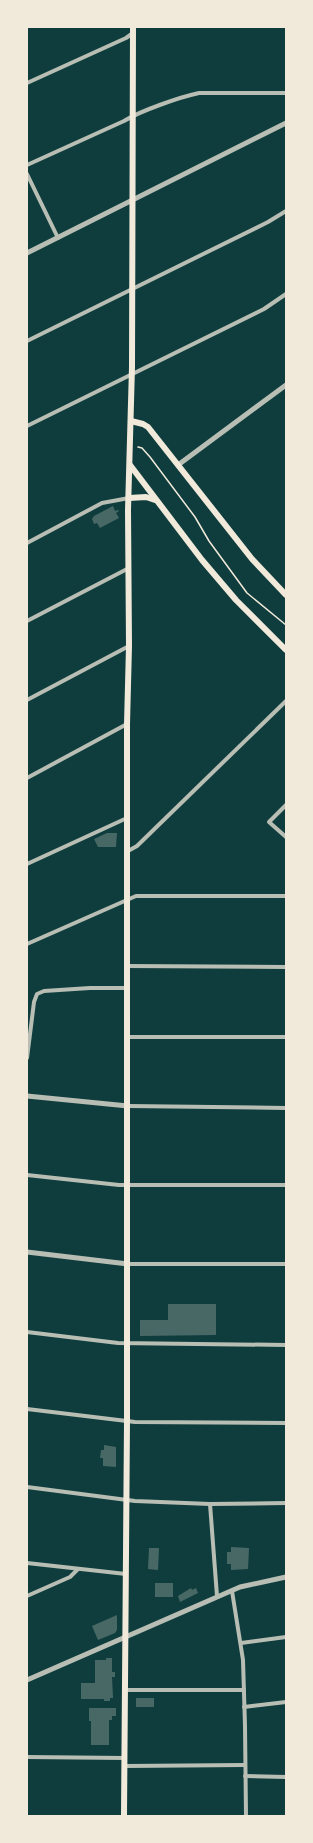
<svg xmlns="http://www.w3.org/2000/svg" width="313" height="1843" font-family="Montserrat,sans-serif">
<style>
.building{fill:#486865}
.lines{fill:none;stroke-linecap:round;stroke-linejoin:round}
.path{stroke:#f1e9da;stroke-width:1.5}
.minor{stroke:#b8beb3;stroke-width:4}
.tertiary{stroke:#b8beb3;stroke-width:5}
.secondary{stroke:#f1e9da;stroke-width:6}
</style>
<rect width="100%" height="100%" fill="#0f3d3e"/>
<!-- building -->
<g class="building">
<polygon points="113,506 115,511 118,510 119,511 116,513 119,518 100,528 97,523 94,524 92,519 94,516"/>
<polygon points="107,833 117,833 116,847 98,847 94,839"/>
<polygon points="168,1304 216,1304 216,1335 140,1336 140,1320 168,1320"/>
<polygon points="104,1445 116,1447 116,1467 103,1466 103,1458 100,1458 101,1450 104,1450"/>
<polygon points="231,1547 249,1548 248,1569 231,1570 231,1564 227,1564 227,1552 231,1552"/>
<polygon points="149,1548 159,1548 158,1570 148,1569"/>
<rect x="155" y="1583" width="18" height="14"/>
<polygon points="191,1588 192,1590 196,1588 198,1593 180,1602 178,1596"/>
<polygon points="117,1615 117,1630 115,1633 98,1640 92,1626"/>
<polygon points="106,1658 112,1658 112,1672 115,1672 115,1677 112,1677 113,1698 110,1698 110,1701 104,1701 104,1699 81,1699 81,1683 95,1683 95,1660 106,1660"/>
<rect x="136" y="1698" width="18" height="9"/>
<polygon points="89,1708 116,1708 116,1716 112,1716 112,1720 109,1720 109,1745 91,1745 91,1721 89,1721"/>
</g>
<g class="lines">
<!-- path -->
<polyline class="path" points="138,447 142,448 150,457 195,517 209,541 247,593 286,625"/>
<!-- minor -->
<g class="minor">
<polyline points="27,83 126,38 133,33"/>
<path d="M27,165L124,121C140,111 180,97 199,93H286"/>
<polyline points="27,174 58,238"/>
<polyline points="27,341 268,222 286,211"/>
<polyline points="27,426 264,309 286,294"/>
<polyline points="27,543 102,503 129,498"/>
<polyline points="27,621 129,568"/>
<polyline points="27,700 129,646"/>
<polyline points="27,778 127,724"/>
<polyline points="286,805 269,822 286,837"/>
<polyline points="128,851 137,846 286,701"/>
<polyline points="27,864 127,818"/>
<polyline points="27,944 136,896 286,896"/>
<polyline points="126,966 286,967"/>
<polyline points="126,1037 286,1037"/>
<polyline points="27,1058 34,1002 37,994 44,991 90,988 127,988"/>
<polyline points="128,1106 286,1108"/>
<polyline points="27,1175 119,1185 286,1185"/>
<polyline points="128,1264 286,1264"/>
<polyline points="27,1332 118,1343 286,1345"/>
<polyline points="27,1409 135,1422 286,1423"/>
<polyline points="27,1487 135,1501 210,1504 286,1503"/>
<polyline points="210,1504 217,1596"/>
<polyline points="27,1563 126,1574"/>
<polyline points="232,1591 243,1660 245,1726 246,1816"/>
<polyline points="27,1596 70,1577 78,1569"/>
<polyline points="241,1643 286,1637"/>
<polyline points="125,1690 244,1690"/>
<polyline points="244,1707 286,1702"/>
<polyline points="27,1757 125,1758"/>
<polyline points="125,1766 245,1765"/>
<polyline points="245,1776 286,1777"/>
</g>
<!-- tertiary -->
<g class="tertiary">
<polyline points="27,253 286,123"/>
<polyline points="178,465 286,385"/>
<polyline points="27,1096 128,1106"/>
<polyline points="27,1252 128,1264"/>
<polyline points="27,1680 240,1587 286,1577"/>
</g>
<!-- secondary -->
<g class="secondary">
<polyline points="131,421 143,424 148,427 252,559 286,595"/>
<polyline points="130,465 202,560 236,600 286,650"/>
<polyline points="129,498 146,497 155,500"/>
<polyline points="124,1816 127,1421 127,724 129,646 128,510 132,367 133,27"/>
</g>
</g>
<!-- border -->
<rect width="313" height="1843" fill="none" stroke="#f1e9da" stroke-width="56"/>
</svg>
